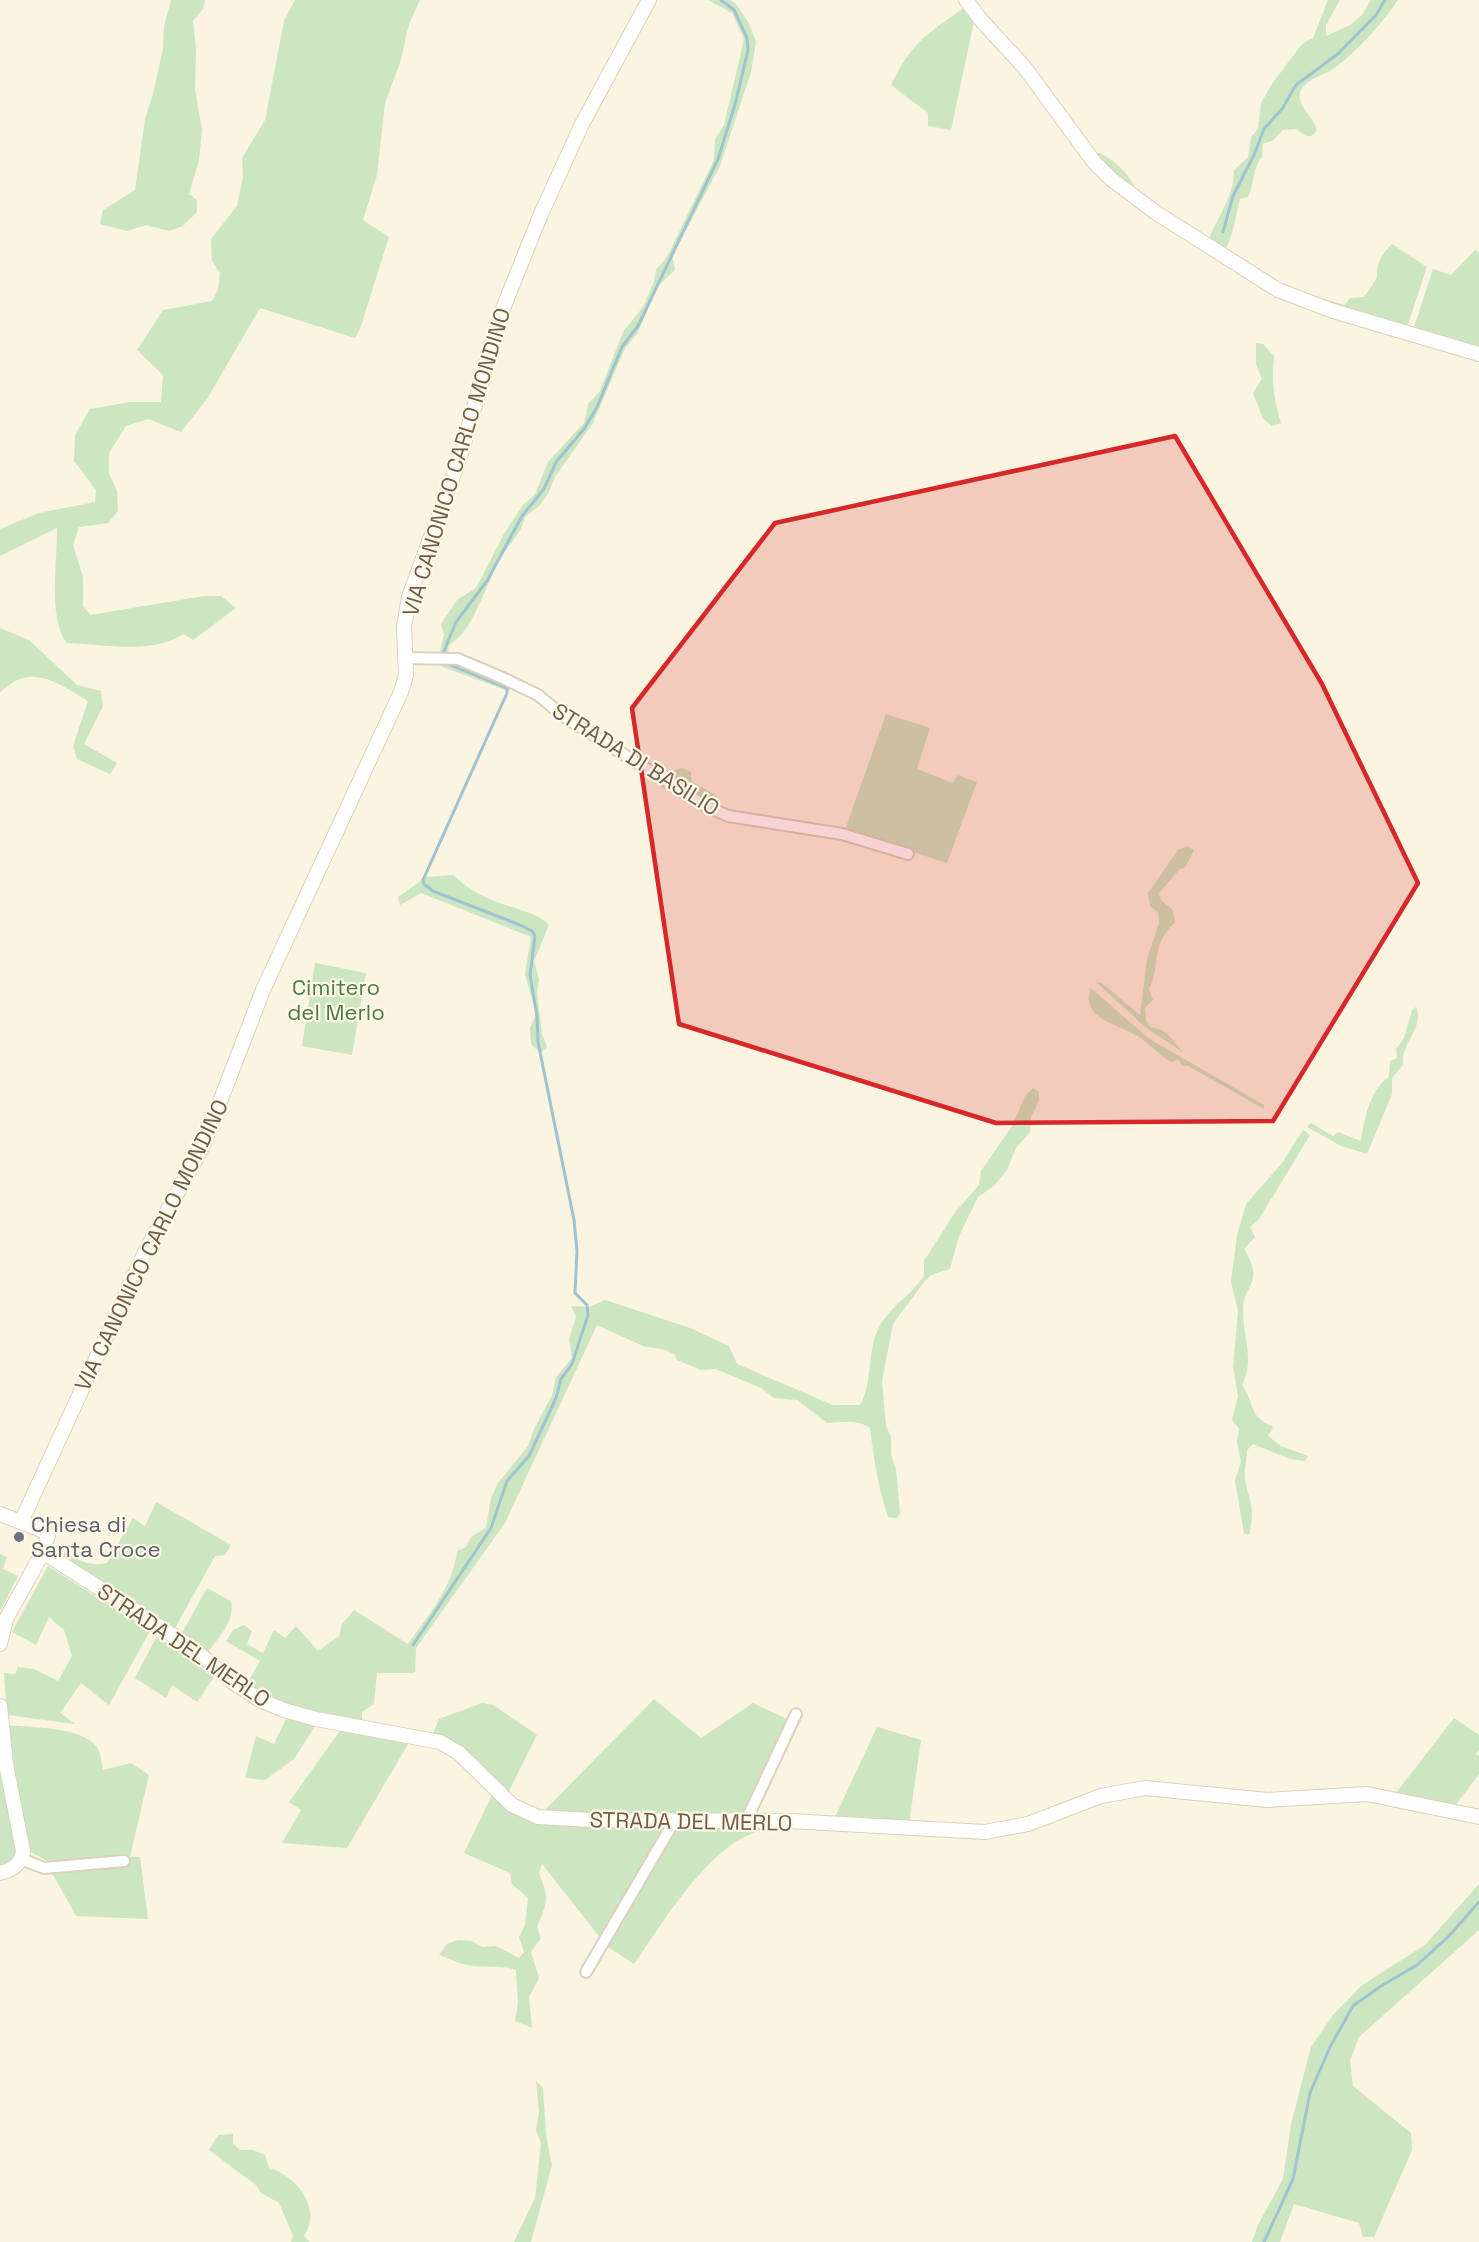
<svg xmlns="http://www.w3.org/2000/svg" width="1479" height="2242" font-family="'Space Grotesk',sans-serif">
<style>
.green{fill:#cbe6c1}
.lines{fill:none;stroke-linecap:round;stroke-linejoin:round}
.stream{stroke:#9fc3d3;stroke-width:3}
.street-casing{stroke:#ddd1be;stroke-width:14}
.secondary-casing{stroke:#dfd0b9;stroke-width:16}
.street{stroke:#fff;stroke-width:10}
.secondary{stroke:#fff;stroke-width:14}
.marked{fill:#d62828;fill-opacity:0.2;stroke:#d62828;stroke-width:4.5;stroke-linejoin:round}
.worship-dot{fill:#6b7280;stroke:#fef8e7;stroke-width:2}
.labels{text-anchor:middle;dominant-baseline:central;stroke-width:4.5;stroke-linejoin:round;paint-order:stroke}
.street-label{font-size:22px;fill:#6f5d4a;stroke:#fef8e7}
.park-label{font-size:22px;fill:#4e7a46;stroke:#fef8e7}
.worship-label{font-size:22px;fill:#5b616d;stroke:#fef8e7;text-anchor:start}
</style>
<rect width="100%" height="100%" fill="#faf4e1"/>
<!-- green -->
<g class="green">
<polygon points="171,0 205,0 203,9 193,21 196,50 195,89 202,130 199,160 189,194 197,200 197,212 183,226 169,231 146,225 127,231 100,224 103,210 135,190 145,119 153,94 163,49 164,26"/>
<path d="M295,0H420L409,24L400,63L385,103L377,175L363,220L389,237L360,329L355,338L260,308L207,399L181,432L148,419L126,426L109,453V473L117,491L118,511L108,523L79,527L73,545L83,577V606L90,615L204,596H221L236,608L193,640L183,634C153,655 102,644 67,643C47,618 58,559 57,528L0,556V529L39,513L95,502L96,490L74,461L75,435L90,409L130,402H161L163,375L137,350L163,310L212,301L218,290L220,273L212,261L211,239L237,206L243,177L242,158L265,120L284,21Z"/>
<path d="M708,0H730L736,4L749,23L756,42L751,72L720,166L672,256L675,270L658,286L637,334L625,348L593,423L555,477L548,494L539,506L525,517C521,534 511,542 501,557C487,580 474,632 449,645L448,653H440L444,634L441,624L457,600L476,588L505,532L523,505L535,494L548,462L584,423L588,404L600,391L623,332L643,307L654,282L656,270L667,257L714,160L715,139L724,125L744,39L732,13Z"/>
<path d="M1328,0H1340L1326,25V36L1350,25L1362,15L1371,0H1398C1381,25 1360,48 1336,67C1326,75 1303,79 1300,93C1297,107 1314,117 1317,130L1312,136H1306L1296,129L1283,130L1272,141L1263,144L1262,157C1252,168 1255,184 1248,197L1240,199C1235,218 1234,235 1224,252L1208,241C1217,217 1234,198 1234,170L1248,157L1251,137L1258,129L1261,103L1272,84L1302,44L1313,38Z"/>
<path d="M964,8L974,21L951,130L928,126V113L891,85C911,43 927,34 964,8Z"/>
<path d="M1088,150C1111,153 1133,177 1140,198Z"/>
<path d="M1392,244L1427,267L1408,324L1401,329L1316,300L1321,298L1345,305L1350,298L1364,297L1377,278C1376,263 1382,254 1392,244Z"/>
<polygon points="1475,250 1479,252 1479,350 1417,333 1414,327 1433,269 1451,275"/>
<path d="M1256,343L1263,344L1274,356C1271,378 1274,402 1281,423L1272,426L1263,419L1253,393L1262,379L1256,364Z"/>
<path d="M0,628L29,640L77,685L101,691L103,706L84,744L117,763L110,774L77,759L73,746L88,701C69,690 43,670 20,679C13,681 6,688 0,692Z"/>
<polygon points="442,660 453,662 514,687 508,691 443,667"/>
<polygon points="886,714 930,728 917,769 953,783 957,775 977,782 947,863 845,830"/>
<polygon points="682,768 691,772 691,781 717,796 716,807 666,777 674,770"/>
<path d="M1188,846L1194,850L1185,868L1180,869L1159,893L1161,900L1173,910L1175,922C1149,948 1162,961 1149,989L1153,1000L1145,1008L1146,1020L1150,1027C1168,1029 1172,1040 1184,1053L1145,1027L1096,982L1102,983L1140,1015L1147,959L1159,923L1158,912L1150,906L1148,893L1178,850Z"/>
<path d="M453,875C466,887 480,896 497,902C515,909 536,912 549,925L534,961L539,979L537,993L542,1034L547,1047L540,1053L531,1044L530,1028L536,1014L525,974L531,937L421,893L400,905L398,897L426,877Z"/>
<polygon points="315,963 366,973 352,1055 302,1046"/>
<path d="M1091,988L1148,1038L1264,1105V1109L1188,1066H1183L1178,1060L1171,1062C1160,1056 1152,1046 1142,1039C1124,1025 1078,1020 1091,988Z"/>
<path d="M1416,1007C1425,1027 1400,1044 1403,1065L1392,1078V1094L1367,1154L1341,1146L1307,1127L1311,1123L1333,1136L1338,1132L1361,1141C1364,1120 1370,1089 1389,1077L1390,1061L1397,1058L1396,1049L1404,1038L1412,1010Z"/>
<path d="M1033,1088L1039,1092V1101L1031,1117L1030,1132L1016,1148L1007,1170L994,1186L978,1197L959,1236L950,1269L931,1275L924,1282L893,1324L882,1381L886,1426L891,1437V1455L896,1469L900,1513L897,1518L888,1517C878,1487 874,1459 870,1428C858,1419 841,1422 827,1423L797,1400L774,1398L761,1388L716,1369L701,1370L677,1360L675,1355L666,1350L643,1346L597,1325L505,1523L416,1648L415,1673H377L374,1704L362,1712V1722C314,1715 267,1705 231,1672L248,1682L260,1661L226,1641L233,1630L244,1625L252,1631L247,1644L263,1653L274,1630L285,1638L296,1626L318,1651L339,1636L342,1624L354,1610L408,1644C428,1616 453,1587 457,1551L466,1547L471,1537L486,1528L491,1498L498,1483L528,1446L533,1431L552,1395L556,1377L572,1358L569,1339L576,1317L571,1306L589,1307L605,1300L690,1328L729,1346L737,1364L833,1405H860C873,1383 867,1355 877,1332C886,1309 910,1297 924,1276V1261L956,1211L979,1185L981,1171L1012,1126L1025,1096Z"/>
<path d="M1303,1130L1310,1135L1259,1219L1250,1227L1255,1237L1244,1249C1266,1285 1242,1284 1243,1311C1243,1337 1255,1360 1242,1385C1256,1405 1247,1415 1273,1427L1268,1436L1281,1446L1308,1456L1305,1461L1290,1459L1253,1444L1247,1450C1247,1459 1244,1470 1245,1478C1249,1504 1256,1505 1249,1535L1244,1533L1235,1480L1241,1462L1237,1442L1239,1429L1232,1420L1238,1396L1233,1367L1238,1311L1231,1282L1237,1235L1246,1204L1282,1163Z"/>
<path d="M156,1502L231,1545L225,1555L215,1556L175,1628L64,1558V1552C78,1560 91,1567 107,1563L133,1518L145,1526Z"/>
<polygon points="0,1554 7,1557 3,1569 18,1576 0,1611"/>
<polygon points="48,1566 150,1631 109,1705 81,1683 60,1713 75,1724 7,1715 4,1673 15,1674 18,1667 34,1669 58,1681 72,1656 64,1630 49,1617 36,1645 12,1632"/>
<path d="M207,1588L231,1601C235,1621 219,1637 208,1652L182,1633Z"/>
<polygon points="157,1636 214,1677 197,1702 172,1685 166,1698 135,1678"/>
<polygon points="654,1699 701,1738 753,1703 789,1720 743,1816 542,1813"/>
<polygon points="482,1703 493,1705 537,1735 508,1793 433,1734 439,1719"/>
<polygon points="1454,1718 1479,1735 1479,1750 1476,1754 1479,1756 1479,1774 1454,1807 1396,1793"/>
<polygon points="286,1719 317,1723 294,1759 265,1780 245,1778 256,1736 274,1744"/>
<path d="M7,1725C31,1728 88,1726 99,1751C101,1757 102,1764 103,1770L131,1763L149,1775L130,1857H140L148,1919L76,1916L50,1869L127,1864L129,1858L51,1863L31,1852L18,1802Z"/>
<polygon points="877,1727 921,1740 909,1824 834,1819"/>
<polygon points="342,1728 411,1739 347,1848 282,1843 301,1810 289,1802"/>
<polygon points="0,1768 16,1853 15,1859 0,1868"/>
<path d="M490,1788L517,1813L538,1822L669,1825L602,1940L542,1864L539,1873C549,1899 548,1901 537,1927L541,1938L531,1952L539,1978L529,1997L532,2028L515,2021L518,2003L516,1970C502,1965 487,1968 472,1966C460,1964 450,1959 439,1955L447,1944L458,1940L472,1941L482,1947L496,1946L519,1958L524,1952L519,1937L525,1925L528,1898L512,1884L510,1873L464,1853L491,1797Z"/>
<path d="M676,1825L769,1826C758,1832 746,1835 735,1842C695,1869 661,1925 634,1964L605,1945Z"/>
<polygon points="1479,1884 1479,1930 1359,2037 1350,2060 1353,2086 1411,2133 1412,2150 1374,2237 1363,2237 1359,2223 1294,2204 1280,2242 1252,2242 1258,2225 1283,2179 1291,2124 1311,2047 1333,2015 1361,1986 1425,1945"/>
<polygon points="536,2081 543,2088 546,2135 552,2165 531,2242 514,2242 535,2198 541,2143 536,2130 539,2112"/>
<path d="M233,2134V2143L240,2150H253L265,2155L269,2168C296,2175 323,2209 304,2236L310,2242H291L293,2236L279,2203L261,2193L256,2185L209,2150L218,2135Z"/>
</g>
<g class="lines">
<!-- stream -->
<g class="stream">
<polyline points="1223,232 1233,196 1254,155 1264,129 1282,109 1296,85 1339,53 1376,15 1385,0"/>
<polyline points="444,651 456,622 487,581 522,516 544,489 556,462 584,429 597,407 622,347 638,326 718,159 736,101 748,50 747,38 734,10 721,0"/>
<polyline points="413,1645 491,1528 507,1481 529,1456 556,1398 561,1379 572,1364 588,1315 587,1305 575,1293 577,1251 574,1220 538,1042 537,1016 530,975 535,936 532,931 520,925 433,891 424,884 423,880 507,693 507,688 446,663"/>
<polyline points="1264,2242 1293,2179 1310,2093 1330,2047 1353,2006 1381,1986 1417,1965 1448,1937 1479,1902"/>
</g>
<!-- street casing -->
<g class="street-casing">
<g id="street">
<polyline points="406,658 458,659 505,679 538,695 563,716 702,804 728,816 842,834 908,854"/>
<polyline points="746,1821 796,1714"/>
<polyline points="21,1859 44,1868 124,1861"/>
<polyline points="586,1972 675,1820"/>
</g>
</g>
<!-- secondary casing -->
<g class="secondary-casing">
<g id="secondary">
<polyline points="966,0 981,20 1025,68 1094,162 1111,179 1155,212 1278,290 1333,311 1479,354"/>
<polyline points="0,1514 44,1531 48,1535 43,1552 191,1647 234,1683 260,1700 284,1710 316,1719 440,1742 459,1753 512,1805 538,1817 591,1820 790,1821 985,1832 1028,1824 1101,1796 1145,1788 1267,1800 1367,1794 1479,1817"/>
<polyline points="22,1520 146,1250 203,1146 263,990 401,692 406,675 404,627 409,597 460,457 500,316 541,214 582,124 649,0"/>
<polyline points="0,1644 6,1619 43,1552"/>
<path d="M0,1706L6,1764L23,1851C21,1864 13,1870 0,1873"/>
</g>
</g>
<!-- street -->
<use href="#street" class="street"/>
<!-- secondary -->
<use href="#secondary" class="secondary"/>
</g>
<!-- marked area -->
<path class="marked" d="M1175,436L1322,684L1418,883L1273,1121L996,1123L679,1024L632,708L775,523Z"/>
<!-- markers -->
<circle class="worship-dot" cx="19" cy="1537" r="6"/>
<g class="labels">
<!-- street labels -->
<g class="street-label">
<text transform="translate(456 462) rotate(-73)">VIA CANONICO CARLO MONDINO</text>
<text transform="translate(636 759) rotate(32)">STRADA DI BASILIO</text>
<text transform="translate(151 1245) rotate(-64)">VIA CANONICO CARLO MONDINO</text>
<text transform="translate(184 1645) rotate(34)">STRADA DEL MERLO</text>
<text transform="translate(691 1821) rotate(1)">STRADA DEL MERLO</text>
</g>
<!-- park labels -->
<g class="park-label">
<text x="336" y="987">Cimitero<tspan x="336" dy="25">del Merlo</tspan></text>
</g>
<!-- worship labels -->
<g class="worship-label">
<text x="31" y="1524">Chiesa di<tspan x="31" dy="25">Santa Croce</tspan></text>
</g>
</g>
</svg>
